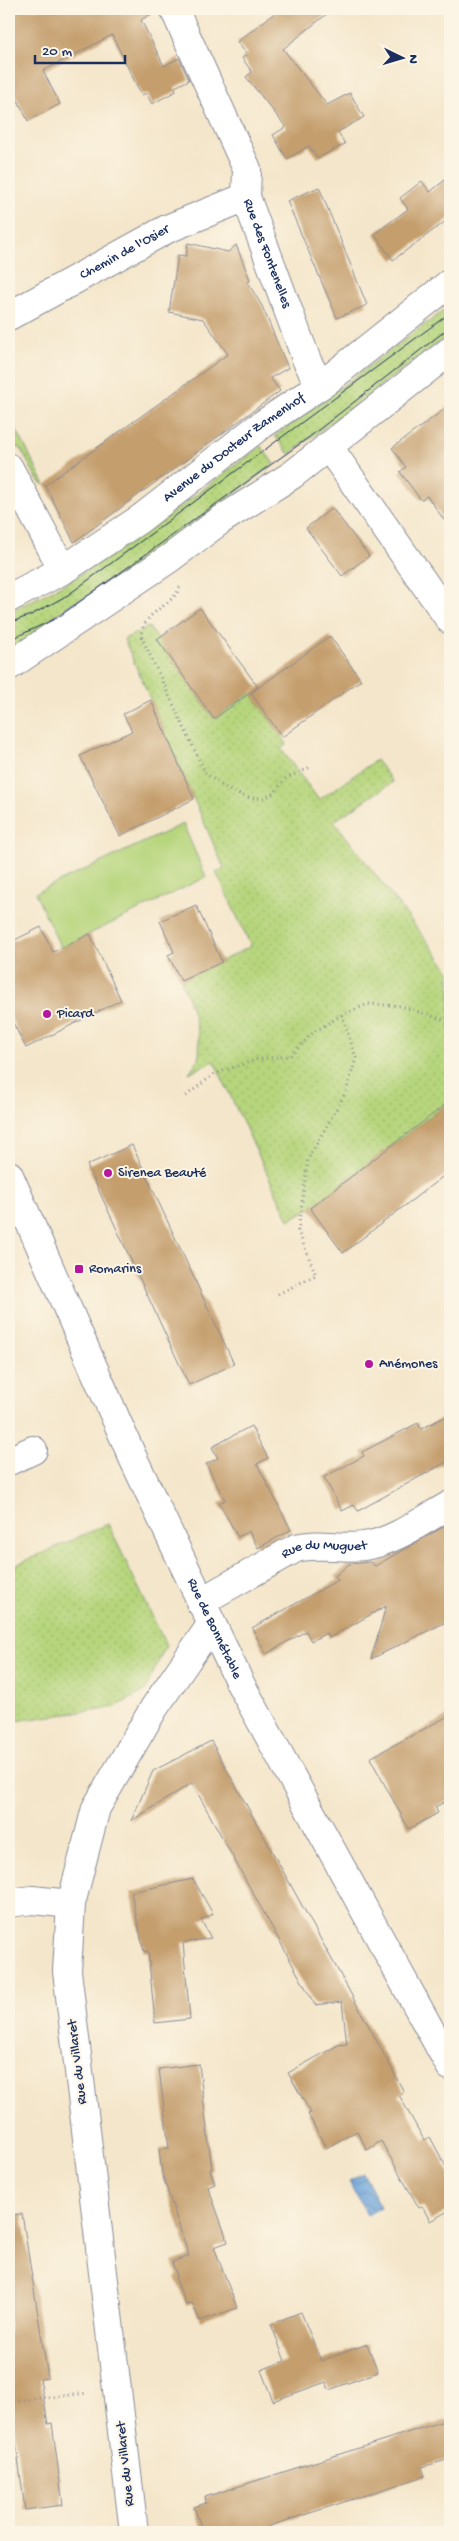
<svg xmlns="http://www.w3.org/2000/svg" width="459" height="2541" font-family="'Gochi Hand',sans-serif">
<style>
.grass{fill:url(#grass-dots);stroke:#68826d}
.garden{fill:#b6d57c;stroke:#68826d}
.water{fill:url(#water-waves);stroke:#42699c}
.building{fill:#c49e6d}
.lines{fill:none;stroke-linecap:round;stroke-linejoin:round}
.minor-casing{stroke:#888a94;stroke-width:30}
.major-casing{stroke:#888a94;stroke-width:30}
.path{stroke:#888a94;stroke-width:3;stroke-dasharray:1 4;stroke-linecap:butt}
.minor{stroke:#fff;stroke-width:28}
.major{stroke:#fff;stroke-width:28}
.tram{stroke:#1b2f5e;stroke-width:1}
.poi-dot{fill:#b5179e;stroke:#fcf5e5;stroke-width:2}
.labels{text-anchor:middle;dominant-baseline:central;stroke-width:4;stroke-linejoin:round;paint-order:stroke}
.street-label{font-size:14px;fill:#1b2f5e;stroke:#fcf5e5}
.poi-label{font-size:14px;fill:#1b2f5e;stroke:#fcf5e5;text-anchor:start}
</style>
<defs>
<pattern id="grass-dots" width="8" height="8" patternUnits="userSpaceOnUse" patternTransform="scale(1.25)"><rect width="8" height="8" fill="#b6d57c"/><path d="M2 2h.1M6 6h.1" fill="none" stroke="#9cb76e" stroke-width="1.8" stroke-linecap="round"/></pattern>
<pattern id="water-waves" width="16" height="10" patternUnits="userSpaceOnUse" patternTransform="scale(1.25)"><rect width="16" height="10" fill="#69a3d9"/><path d="M0 5q4-4 8 0t8 0" fill="none" stroke="#5685b3"/></pattern>
</defs>
<rect width="100%" height="100%" fill="#fcf5e5"/>
<filter id="ink" filterUnits="userSpaceOnUse"><feTurbulence type="fractalNoise" baseFrequency=".02" numOctaves="2"/><feDisplacementMap in="SourceGraphic" scale="10" xChannelSelector="R" yChannelSelector="G"/><feConvolveMatrix kernelMatrix="1 2 1 2 8 2 1 2 1" color-interpolation-filters="sRGB"/></filter>
<filter id="wash" filterUnits="userSpaceOnUse"><feTurbulence type="fractalNoise" baseFrequency=".0096" numOctaves="4" result="noise"/><feDisplacementMap in="SourceGraphic" scale="20" xChannelSelector="R" yChannelSelector="G"/><feGaussianBlur stdDeviation="1.12" result="paint"/><feColorMatrix in="noise" values="0 0 0 0 0 0 0 0 0 0 0 0 0 0 0 0 0 1.4 0 .05"/><feComposite in="paint" operator="in"/></filter>
<g filter="url(#wash)">
<rect width="100%" height="100%" fill="#f4e6ca"/>
<!-- grass -->
<g class="grass">
<polygon points="450,306 450,334 289,454 275,436"/>
<polygon points="9,417 10,417 45,485 39,482 20,448 9,445"/>
<path d="M261,446L274,464L70,619L9,656V611C102,571 180,506 261,446Z"/>
<path d="M149,627L214,719L251,693L287,744L281,749L319,800L376,760L393,782L334,821L450,971V1101L310,1208L289,1220L214,1061L189,1073C192,1068 196,1063 198,1059C204,1040 189,999 181,981L251,946L216,872L224,868L124,639Z"/>
<polygon points="108,1524 166,1645 145,1691 115,1707 9,1722 9,1568"/>
</g>
<!-- garden -->
<polygon class="garden" points="183,824 206,877 61,948 35,893"/>
<!-- water -->
<polygon class="water" points="363,2173 381,2207 367,2215 349,2181"/>
<g id="blocks">
<!-- building -->
<g class="building">
<polygon points="9,9 159,9 141,20 164,66 179,58 189,80 175,87 176,91 152,104 146,93 142,95 134,80 112,35 43,71 60,104 28,121 9,82"/>
<polygon points="280,9 333,9 283,49 327,105 350,93 364,117 338,132 345,144 318,158 309,146 287,159 273,135 286,127 246,77 252,72 242,58 247,54 237,42"/>
<polygon points="450,176 450,218 393,260 374,234 408,209 400,198 422,181 430,192"/>
<polygon points="319,187 367,305 337,318 287,201"/>
<polygon points="188,243 228,252 236,245 250,280 248,283 262,306 288,368 270,378 280,391 74,542 45,485 228,354 203,319 169,312 178,255 186,256"/>
<polygon points="450,405 450,528 427,496 421,500 400,472 406,467 392,448"/>
<polygon points="332,508 369,556 342,576 306,528"/>
<polygon points="200,608 258,687 214,719 157,639"/>
<polygon points="330,636 361,680 282,737 251,693"/>
<polygon points="151,700 194,799 120,836 80,756 132,731 123,714"/>
<polygon points="196,905 222,962 181,981 168,955 174,952 160,921"/>
<polygon points="41,927 53,952 90,934 121,1000 26,1048 9,1015 9,943"/>
<polygon points="450,1101 450,1171 343,1253 310,1208"/>
<polygon points="132,1145 234,1364 189,1385 87,1165"/>
<polygon points="450,1414 450,1460 358,1511 354,1505 342,1511 324,1477 364,1456 362,1452 418,1423 421,1429"/>
<polygon points="251,1426 268,1458 257,1464 291,1530 258,1548 249,1531 238,1537 219,1503 225,1500 206,1464 218,1458 212,1447"/>
<polygon points="450,1523 450,1620 371,1659 386,1606 329,1638 327,1633 311,1641 306,1631 266,1654 252,1628 338,1580 335,1576 349,1564 370,1562 375,1566"/>
<polygon points="450,1715 450,1799 435,1807 438,1813 409,1829 370,1758"/>
<polygon points="211,1741 372,2032 404,2092 399,2095 424,2140 430,2137 450,2174 450,2210 430,2221 422,2206 419,2208 381,2141 367,2150 357,2131 326,2148 308,2114 311,2113 288,2073 338,2045 347,2044 342,2002 315,2005 192,1783 131,1821 153,1771"/>
<polygon points="193,1879 213,1914 201,1920 211,1938 183,1943 190,2019 155,2023 148,1951 144,1952 131,1892"/>
<polygon points="199,2064 212,2169 210,2170 215,2184 208,2187 228,2242 214,2247 237,2308 200,2321 192,2303 186,2305 175,2277 177,2276 172,2262 189,2256 162,2174 159,2149 169,2148 159,2069"/>
<polygon points="22,2214 48,2378 40,2379 48,2424 52,2423 63,2505 25,2510 14,2429 9,2429 9,2215"/>
<polygon points="301,2312 321,2361 367,2344 378,2372 329,2390 326,2382 273,2401 261,2370 285,2361 271,2324"/>
<polygon points="450,2419 450,2459 422,2467 425,2476 251,2532 203,2532 194,2507 206,2503 205,2497"/>
</g>
</g>
</g>
<g filter="url(#ink)">
<use href="#blocks" fill-opacity="0" stroke="#888a94" stroke-width="1"/>
<g class="lines">
<!-- minor casing -->
<g class="minor-casing">
<g id="minor">
<path id="s1" d="M174,9L247,169L246,197L307,361L316,378L324,383"/>
<path id="s2" d="M9,316L167,229L246,197"/>
<polyline points="328,446 450,620"/>
<polyline points="9,468 63,570"/>
<path id="s3" d="M9,598L63,570L140,519L257,428L324,383L450,283"/>
<polyline points="9,666 170,558 221,520 292,475 450,351"/>
<polyline points="9,1461 33,1450"/>
<path id="s4" d="M200,1602L296,1548C318,1542 341,1549 364,1546C392,1543 426,1518 450,1505"/>
<polyline points="9,1903 32,1900 71,1904"/>
<polyline points="134,2532 67,1971 71,1904 96,1808 154,1708 211,1625"/>
</g>
</g>
<!-- major casing -->
<g class="major-casing">
<g id="major">
<path id="s5" d="M9,1175L133,1458L240,1683L450,2066"/>
</g>
</g>
<!-- path -->
<g class="path">
<path d="M180,587C172,607 143,611 141,636L205,772C221,787 253,809 275,792C279,788 281,783 285,779C289,776 303,772 310,767"/>
<polyline points="186,1096 214,1074 258,1059 290,1056 315,1031 342,1015 368,1004 401,1006 450,1022"/>
<polyline points="278,1294 316,1275 298,1231 308,1159 346,1092 356,1058 342,1015"/>
<polyline points="9,2402 88,2393"/>
</g>
<!-- minor -->
<use href="#minor" class="minor"/>
<!-- major -->
<use href="#major" class="major"/>
<!-- tram -->
<g class="tram">
<polyline points="9,623 31,615 68,595 450,313"/>
<polyline points="9,640 57,618 308,438 450,327"/>
</g>
</g>
</g>
<!-- markers -->
<g class="poi-dot">
<circle cx="47" cy="1014" r="5"/>
<circle cx="108" cy="1173" r="5"/>
<rect x="74" y="1264" width="10" height="10" rx="2.5"/>
<circle cx="369" cy="1364" r="5"/>
</g>
<g class="labels">
<!-- street labels -->
<g class="street-label">
<text stroke="none"><textPath href="#s2" startOffset="132">Chemin de l'Osier</textPath></text>
<text stroke="none"><textPath href="#s1" startOffset="264">Rue des Fontenelles</textPath></text>
<text stroke="none"><textPath href="#s3" startOffset="271">Avenue du Docteur Zamenhof</textPath></text>
<text stroke="none"><textPath href="#s4" startOffset="138">Rue du Muguet</textPath></text>
<text stroke="none"><textPath href="#s5" startOffset="498">Rue de Bonnétable</textPath></text>
<text transform="translate(78 2062) rotate(-97)">Rue du Villaret</text>
<text transform="translate(126 2464) rotate(-96)">Rue du Villaret</text>
</g>
<!-- poi labels -->
<g class="poi-label">
<text x="57" y="1014">Picard</text>
<text x="118" y="1173">Sirenea Beauté</text>
<text x="89" y="1269">Romarins</text>
<text x="379" y="1364">Anémones</text>
</g>
</g>
<!-- margin -->
<rect width="459" height="2541" fill="none" stroke="#fcf5e5" stroke-width="30"/>
<!-- north arrow -->
<g transform="translate(402 58) rotate(95)" stroke="#fcf5e5" stroke-width="4" paint-order="stroke">
<path d="M0-4L9 19L0 12L-9 19Z" fill="#1b2f5e"/>
<text y="-8" font-size="14" font-weight="bold" text-anchor="middle" fill="#1b2f5e">N</text>
</g>
<!-- scale -->
<path d="M35 55v8h90v-8" fill="none" stroke="#1b2f5e" stroke-width="2.5"/>
<text x="42" y="55" font-size="15" fill="#1b2f5e" stroke="#fcf5e5" stroke-width="4" paint-order="stroke">20 m</text>
</svg>
